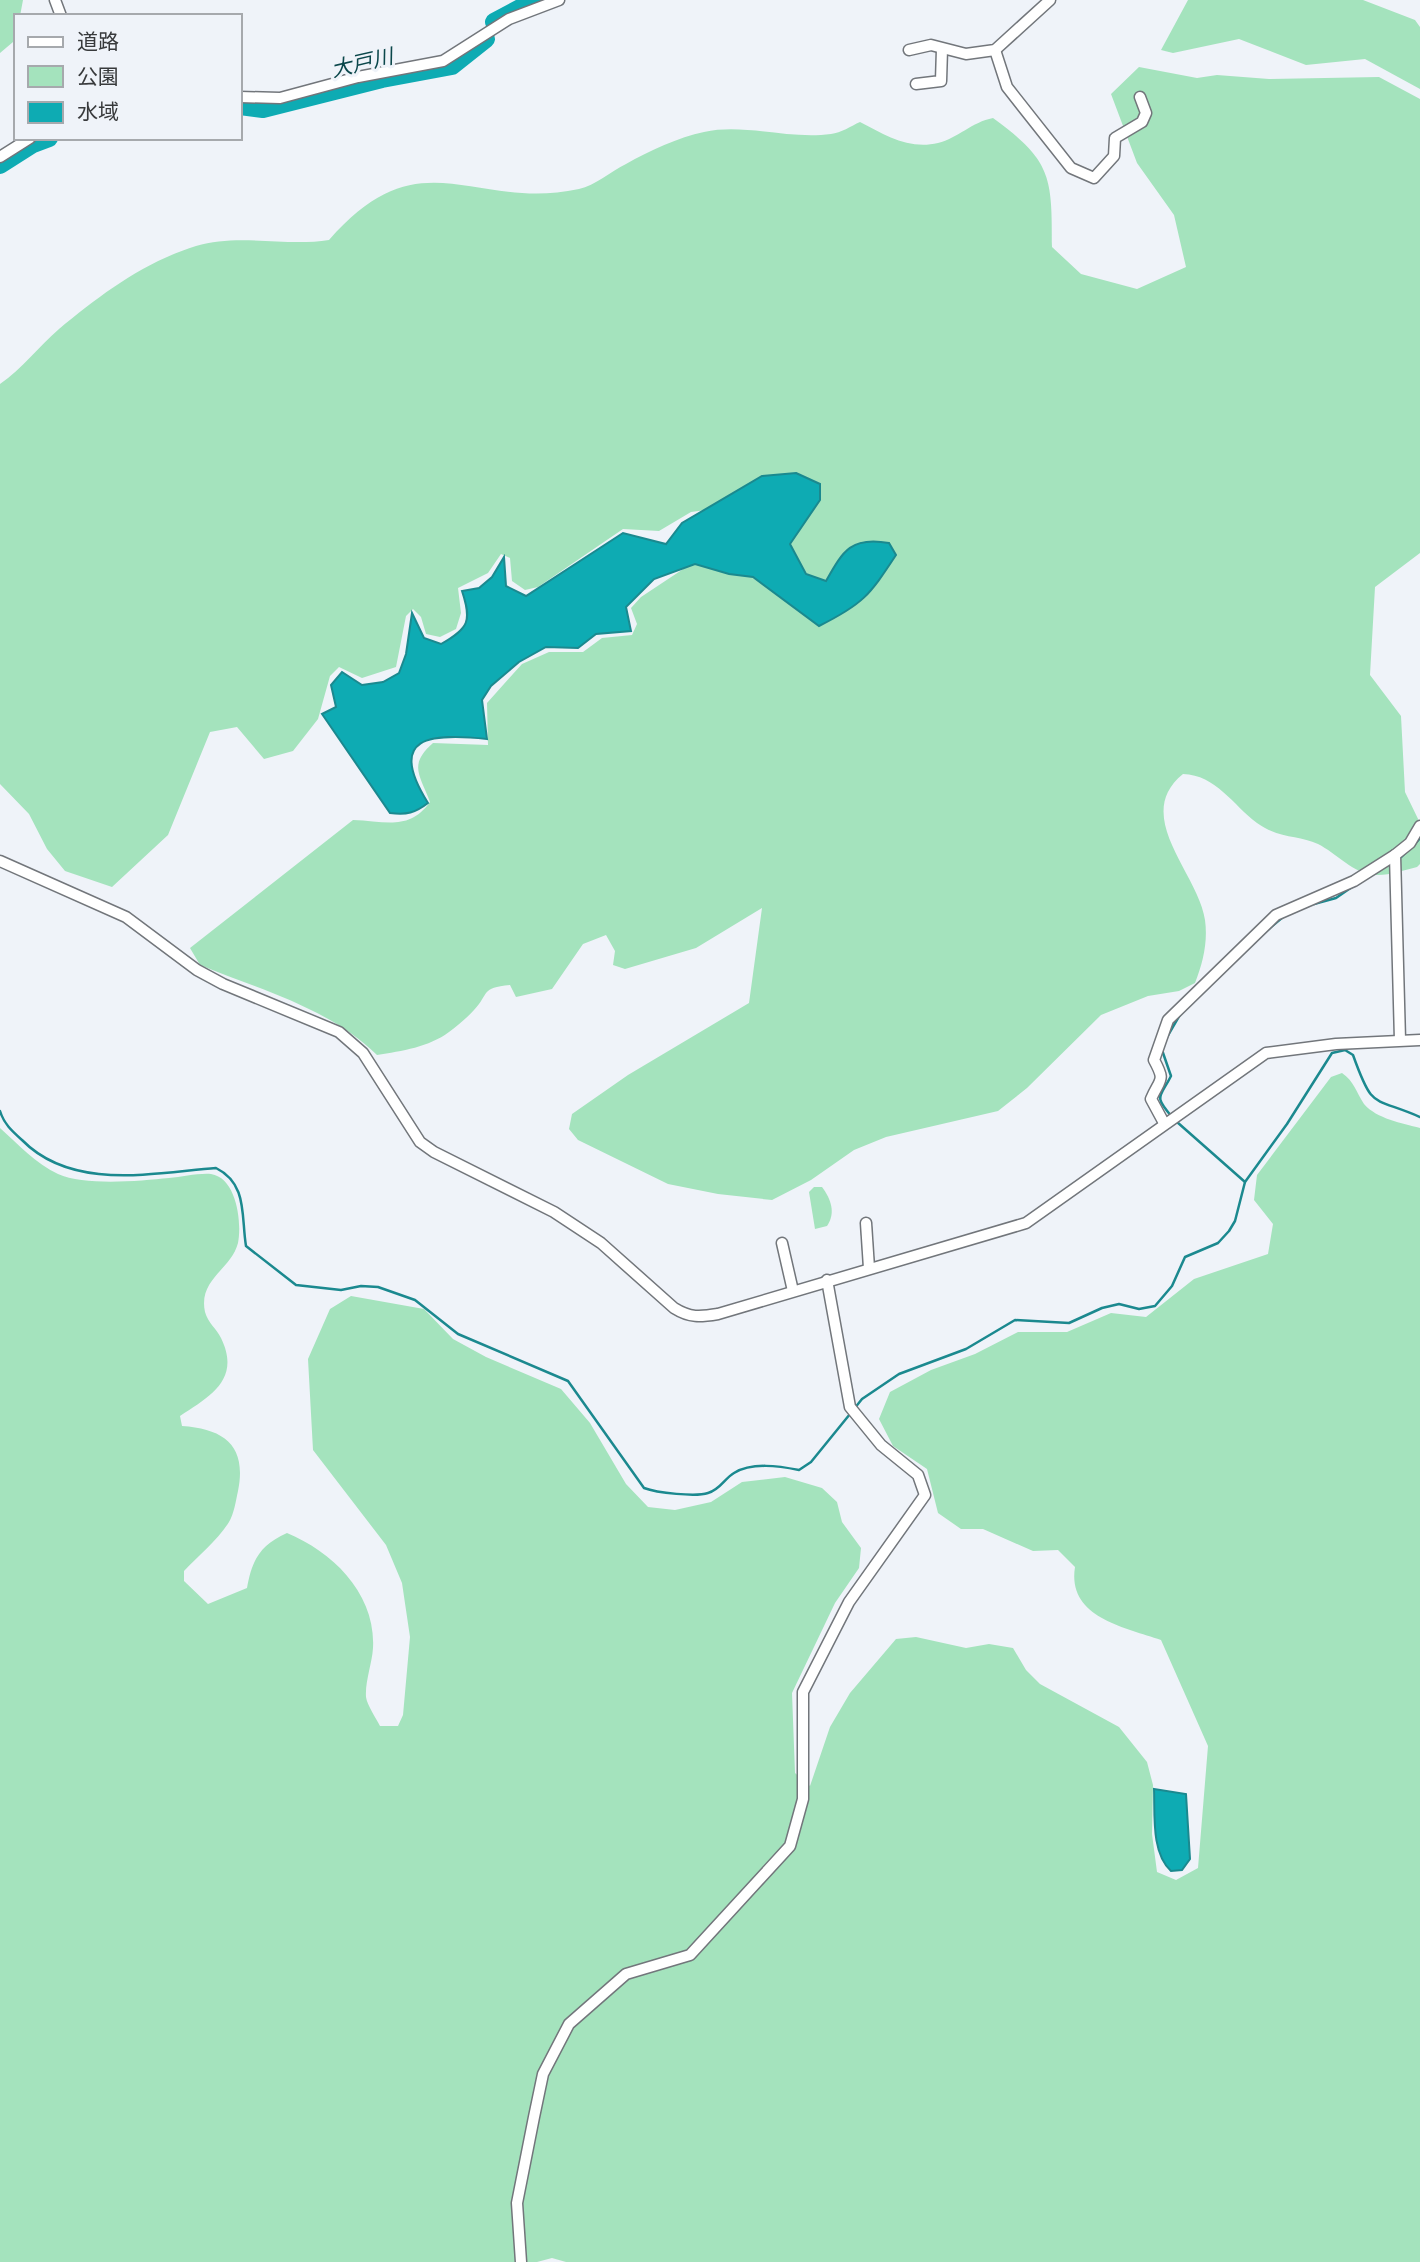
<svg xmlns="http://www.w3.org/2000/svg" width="1420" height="2262" font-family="'Fira Sans','Noto Sans JP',sans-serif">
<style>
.green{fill:#a4e3bd}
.water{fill:#0eabb3;stroke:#1b898f;stroke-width:2}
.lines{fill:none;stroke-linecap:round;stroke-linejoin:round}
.stream{stroke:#1b898f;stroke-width:2.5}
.river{stroke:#0eabb3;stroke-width:18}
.street-casing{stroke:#72767b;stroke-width:13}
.street{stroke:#fff;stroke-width:10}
.labels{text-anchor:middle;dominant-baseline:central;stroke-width:6;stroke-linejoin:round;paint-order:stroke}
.water-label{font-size:21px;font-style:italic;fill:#0b474b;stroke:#eff3f9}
</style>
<rect width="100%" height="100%" fill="#eff3f9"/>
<!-- green -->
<g class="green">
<polygon points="0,0 23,0 20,16 16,16 13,42 0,53"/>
<polygon points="1188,0 1363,0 1415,20 1420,27 1420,89 1365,59 1306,65 1239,39 1173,53 1161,50"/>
<path d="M1139,67L1197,78L1217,75L1269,79L1379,77L1420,99V553L1375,587L1370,675L1401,716L1405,792L1420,823V864L1417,867C1404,870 1388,876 1375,875C1354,874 1336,853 1318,844C1299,835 1279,839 1257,823C1233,805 1216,775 1183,774C1131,816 1199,874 1205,920C1208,942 1203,963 1195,983L1179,991L1148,996L1101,1015L1027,1088L998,1111L886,1137L854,1150L811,1180L772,1200L718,1194L668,1184L578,1140L569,1129L572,1114L628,1075L749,1003L762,908L696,948L625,969L613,965L615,951L606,935L583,944L552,989L516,997L510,985C480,988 490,993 474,1010C467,1018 457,1026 449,1032C429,1047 402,1051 377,1055C329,1008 261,990 200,965L190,948L353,820C386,821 409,831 430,802C420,775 408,765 433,743L488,745L487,703L522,664L549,652H583L602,638L632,635L637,624L631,608L641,597L727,540L728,507L691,512L659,531L623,529L538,587L525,590L512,581L510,558L501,554L488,573L458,588L461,613L456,629L440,637L426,634L421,617L413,609L406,616L396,667L362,678L339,667L330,676L318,719L293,751L264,759L237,727L210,732L168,835L112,887L65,871L47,849L29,814L0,784V384C22,369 39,346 59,329C100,295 144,262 196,246C239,233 285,247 329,240C421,134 473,212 579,189C595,186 611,171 626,164C649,151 679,137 704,132C745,123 789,140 831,134C841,133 851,126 860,122C885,135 909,150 938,143C958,138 972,122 993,118C1052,161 1052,177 1052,247L1081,274L1137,289L1186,267L1174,215L1137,163L1111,94Z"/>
<path d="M1342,1073C1354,1081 1356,1092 1364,1104C1377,1119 1402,1123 1420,1128V2262H566L552,2258L537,2262H0V1128C18,1144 36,1164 58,1174C85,1186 139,1181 169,1178C182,1177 198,1173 211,1174C237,1178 242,1223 238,1243C231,1270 198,1279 205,1312C208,1323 216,1328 221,1338C241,1379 211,1396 180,1416L182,1426C225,1429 247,1446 238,1491C236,1500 234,1514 229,1522C218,1540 198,1556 184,1571V1581L208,1604L247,1588C252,1560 260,1545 287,1533C333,1552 376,1594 373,1648C372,1664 365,1681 366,1697C367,1705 376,1718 380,1726H398L403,1715L410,1637L402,1583L386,1545L313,1450L308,1359L330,1309L351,1296L424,1309L453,1339L486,1357L561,1389L590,1423L626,1484L648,1507L675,1510L711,1502L742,1482L785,1477L822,1488L837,1502L842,1522L861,1548L859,1568L835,1603L792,1693L795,1773L810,1786L830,1727L850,1693L896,1639L916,1637L966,1648L989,1644L1013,1648L1026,1670L1040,1684L1119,1727L1147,1762L1153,1785L1152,1834L1157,1872L1176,1880L1198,1868L1208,1746L1161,1640C1123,1627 1067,1617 1075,1567L1058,1550L1033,1551L983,1529H961L938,1513L927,1469L893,1446L879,1419L890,1392L931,1370L975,1354L1018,1332H1067L1111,1313L1146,1317L1194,1279L1268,1254L1273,1224L1254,1200L1257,1175L1331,1077Z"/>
<path d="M814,1187H822C831,1199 836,1213 827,1226L815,1229L809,1192Z"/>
</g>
<!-- water -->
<g class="water">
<path d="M796,473L820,484V500L790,544L806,574L826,581C843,551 851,536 889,543L896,555C869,596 863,604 819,626L753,577L729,574L695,564L654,579L626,607L631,631L596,634L578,648L546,647L519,662L491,686L482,700L487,739C430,733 386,736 428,803C415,813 407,815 390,813L322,714L336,707L331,685L342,672L362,685L383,682L399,673L406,654L412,613L424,638L441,644C469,628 472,621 462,591L479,588L492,577L504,557L506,586L526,596L623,533L666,544L682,523L762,476Z"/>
<path d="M1154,1789L1186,1794L1190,1859L1182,1870L1171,1871C1151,1853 1155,1814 1154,1789Z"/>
</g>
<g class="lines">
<!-- stream -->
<g class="stream">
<polyline points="1413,846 1420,838"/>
<polyline points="1401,857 1408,850"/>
<polyline points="1314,904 1336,898 1352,887"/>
<polyline points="1264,933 1283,917"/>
<polyline points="1167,1037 1181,1013"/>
<path d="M1162,1050L1171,1076C1160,1098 1153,1095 1172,1117"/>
<path d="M0,1111C4,1124 12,1131 22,1140C72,1191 152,1173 216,1168C248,1184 241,1216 246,1246L296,1285L341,1290L361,1286L378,1287L415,1300L458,1334L568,1381L644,1488C657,1493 696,1497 708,1493C720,1490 724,1479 734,1473C752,1462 779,1466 799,1470L811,1462L850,1414"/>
<polyline points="1177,1122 1245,1182"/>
<path d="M854,1409L862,1399L899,1374L966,1349L1015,1320L1069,1323L1102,1308L1119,1304L1139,1309L1155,1306L1172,1286L1185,1257L1218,1243L1229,1231L1235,1221L1245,1182L1287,1124L1332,1053L1345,1050L1353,1055C1373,1111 1372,1096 1420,1117"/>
</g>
<!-- river -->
<g class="river">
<polyline points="494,22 535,0"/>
<polyline points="240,106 263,109 382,79 452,66 486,39"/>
<polyline points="0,165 33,144 49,138"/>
</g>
<!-- street casing -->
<g class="street-casing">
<g id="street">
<polyline points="55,0 61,16"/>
<polyline points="909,50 931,45 966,54 995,50 1050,0"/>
<polyline points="995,50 1007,87 1071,168 1094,178 1114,156 1115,138 1142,122 1146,113 1140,97"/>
<polyline points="916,84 941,81 942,49"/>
<polyline points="240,97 280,98 358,77 443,61 509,19 559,0"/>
<polyline points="0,157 30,138"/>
<path d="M0,861L126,917L197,970L223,984L339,1032L363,1053L420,1142L434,1152L554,1212L601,1243L674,1308C690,1318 700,1317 718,1314L1026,1223L1266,1053L1336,1044L1420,1040"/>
<polyline points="1400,1040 1395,855 1410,843 1420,826"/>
<path d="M1164,1123L1151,1099C1160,1078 1166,1082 1154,1060L1168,1020L1276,915L1354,881L1395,855"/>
<polyline points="866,1223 869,1268"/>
<polyline points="782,1243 793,1291"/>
<polyline points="521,2262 517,2203 534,2117 543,2074 569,2024 626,1974 690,1955 790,1846 803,1799 803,1692 849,1602 925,1495 918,1475 881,1445 850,1407 827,1280"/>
</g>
</g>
<!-- street -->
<use href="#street" class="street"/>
</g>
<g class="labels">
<!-- water labels -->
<g class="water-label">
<text transform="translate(362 63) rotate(-13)">大戸川</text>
</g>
</g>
<!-- legend -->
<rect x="14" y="14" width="228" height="126" fill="#eff3f9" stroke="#a6a9ad" stroke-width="2"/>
<rect x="28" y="37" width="35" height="10" fill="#ffffff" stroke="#a6a9ad" stroke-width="2"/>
<text x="77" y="49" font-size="21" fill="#383a3c">道路</text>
<rect x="28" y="66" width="35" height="21" fill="#a4e3bd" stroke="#a6a9ad" stroke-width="2"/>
<text x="77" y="84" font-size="21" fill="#383a3c">公園</text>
<rect x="28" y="102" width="35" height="21" fill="#0eabb3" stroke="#a6a9ad" stroke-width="2"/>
<text x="77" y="119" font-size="21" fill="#383a3c">水域</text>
</svg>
